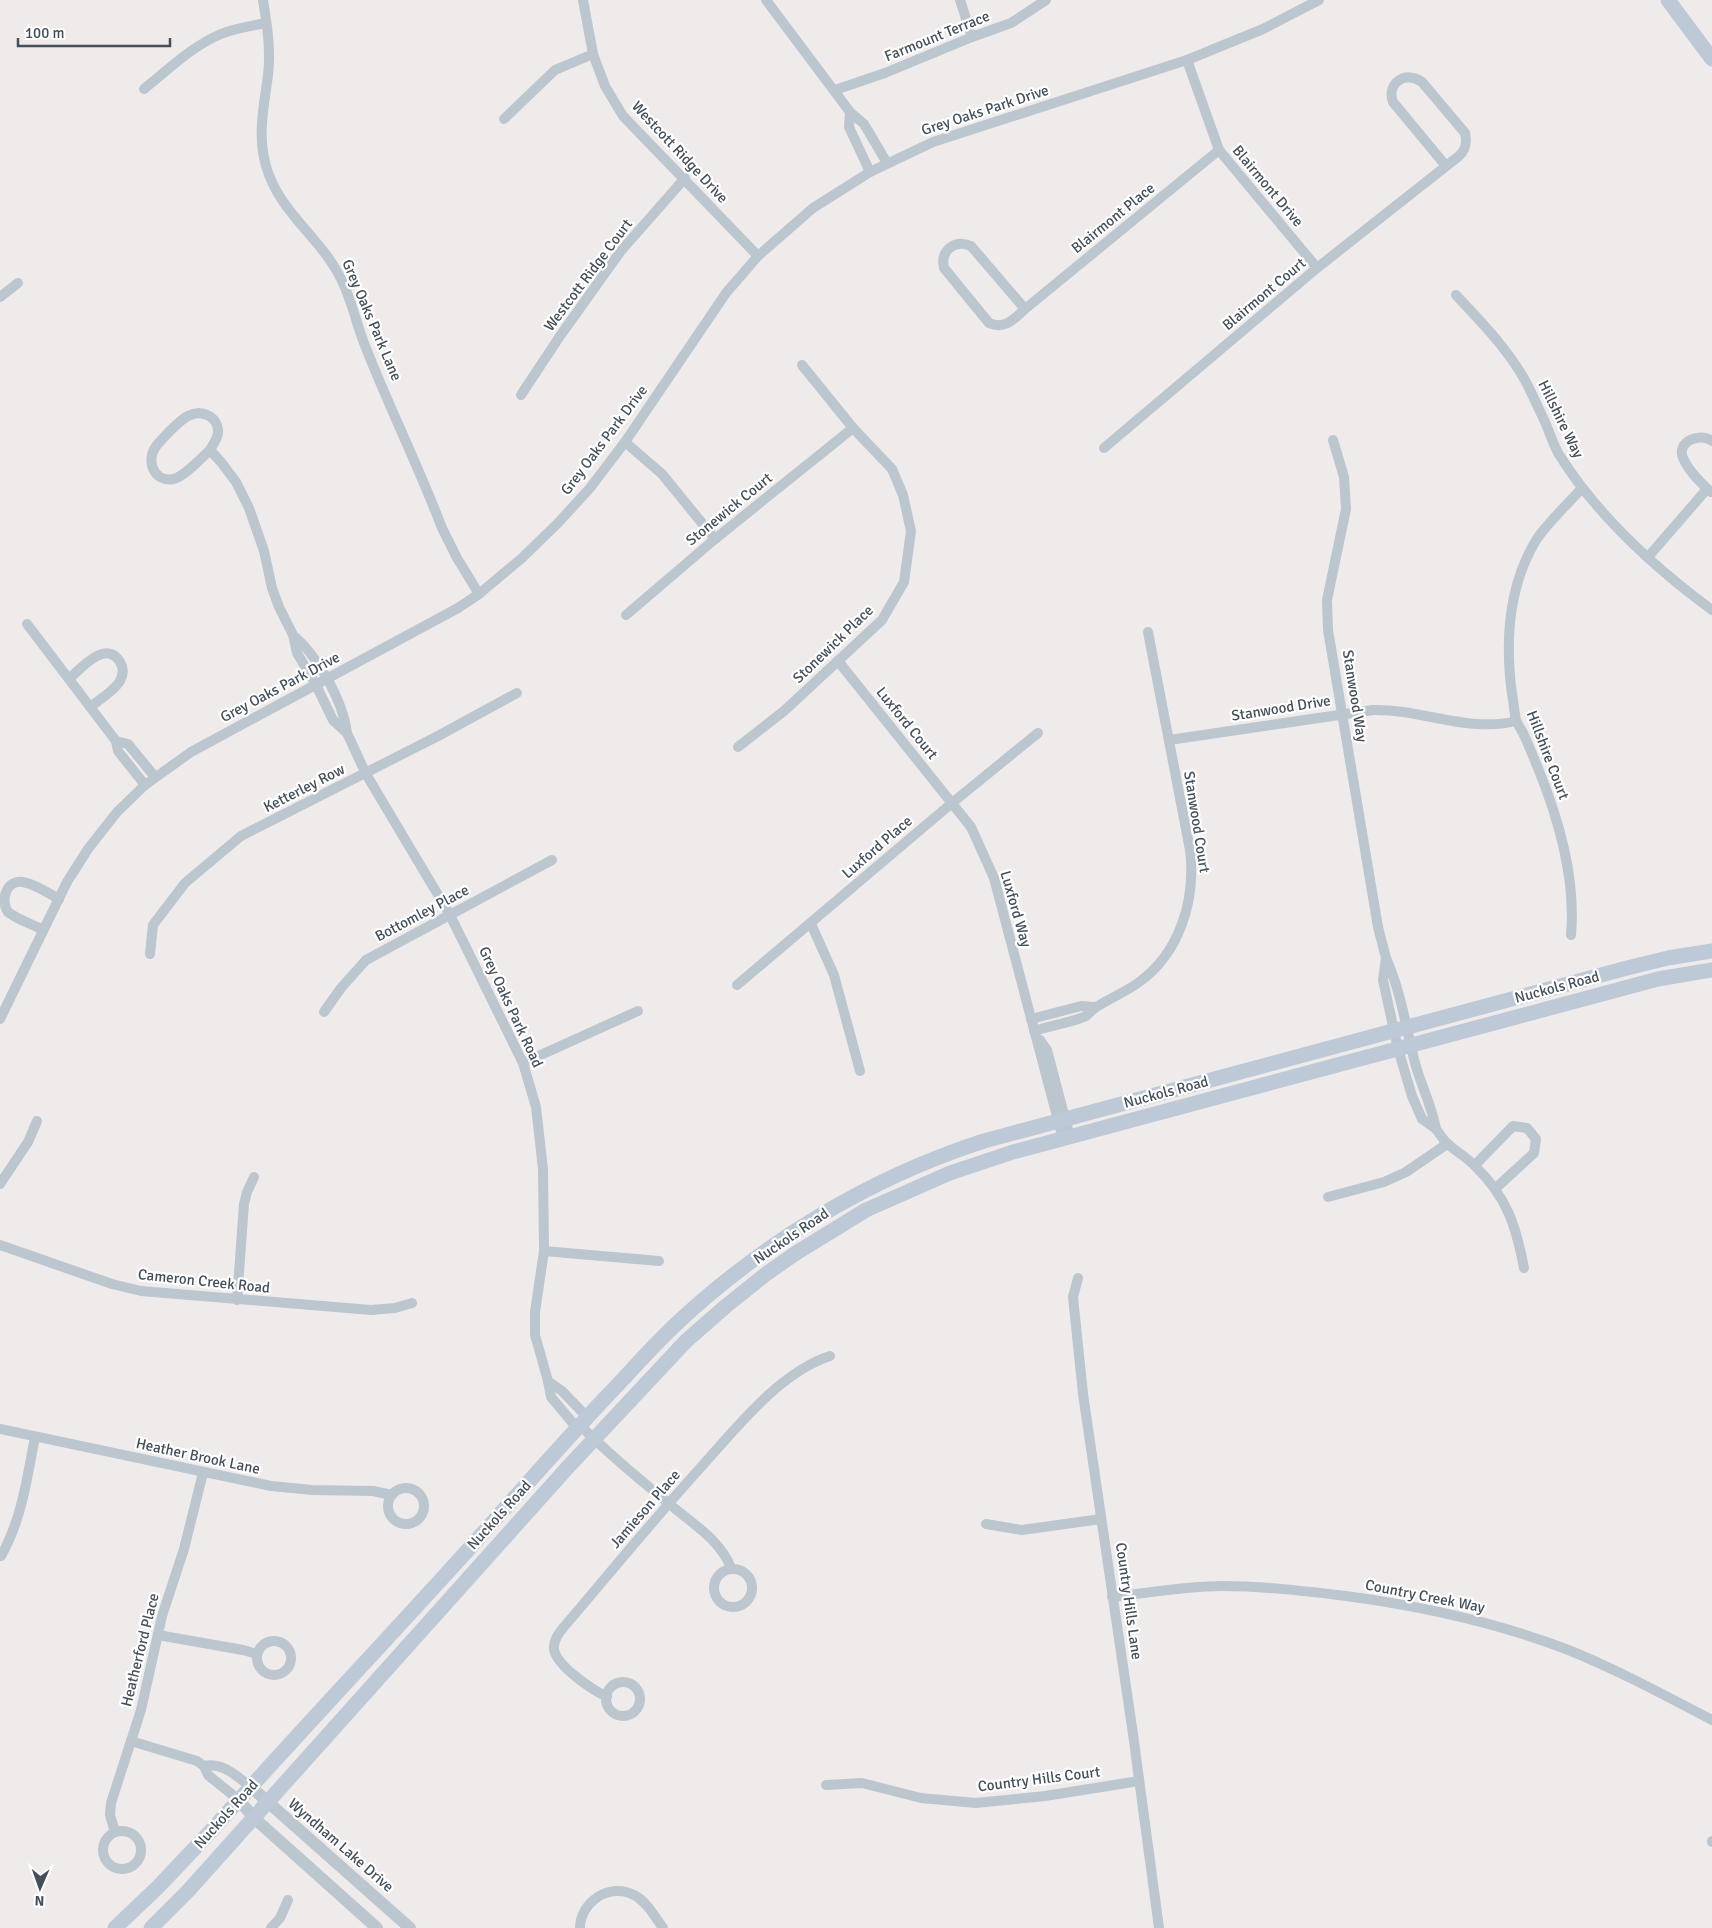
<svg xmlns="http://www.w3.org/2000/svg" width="1712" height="1928" font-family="Signika,sans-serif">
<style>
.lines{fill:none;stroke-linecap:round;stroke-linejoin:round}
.minor{stroke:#bcc6cf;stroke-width:10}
.tertiary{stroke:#bcc6cf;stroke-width:12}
.secondary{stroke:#bdc9d6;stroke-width:15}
.labels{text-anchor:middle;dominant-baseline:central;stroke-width:4.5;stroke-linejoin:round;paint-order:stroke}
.street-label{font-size:15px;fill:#444f5a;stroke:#fff}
</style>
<rect width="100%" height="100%" fill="#efebeb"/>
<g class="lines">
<!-- minor -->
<g class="minor">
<path d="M263,0C267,25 271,50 268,75C264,107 257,134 266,166C279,212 318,235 339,275C351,296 355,320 364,343C388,405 418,465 442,528L457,558L479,594"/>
<polyline points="583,0 593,54 605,86 623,116 758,256"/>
<polyline points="766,0 850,112"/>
<polyline points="960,0 972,37"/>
<polyline points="1187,60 1219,150 1317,268"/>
<path d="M144,89C168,70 192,46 221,34C235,28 251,26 266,23"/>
<polyline points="835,90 885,73 972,37 1011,23 1046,0"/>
<polyline points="504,119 555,70 593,54"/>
<polyline points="870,172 849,127 850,112 864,124 887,163"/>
<path d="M1456,295C1482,323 1509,350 1527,384C1533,396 1539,409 1545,422C1550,433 1553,445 1560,456C1598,516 1655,568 1712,610"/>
<polyline points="0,297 18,283"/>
<path d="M1025,309C1014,319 1005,330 989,323L944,268C940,250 955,239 971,246L1025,309L1219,150"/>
<polyline points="521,395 560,336 620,252 685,178"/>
<polyline points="1333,440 1344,477 1346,509 1327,600 1328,630 1378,927 1386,958"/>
<polyline points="625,442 662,474 715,539"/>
<path d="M1104,448L1317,268L1459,156C1466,150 1467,143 1465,133L1422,82C1406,70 1386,83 1393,102L1446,166"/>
<path d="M210,450C201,458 185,476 174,479C153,483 145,459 157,445C165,436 177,422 188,416C201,409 219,416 218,433C217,440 213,444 210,450L221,462L236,482L249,508L264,551L272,588L279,607L293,635L297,653L316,685L333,720L347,733C343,701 318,656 293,635"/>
<path d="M1711,492C1702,484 1688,470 1683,458C1676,441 1701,432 1712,441"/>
<polyline points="1648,557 1707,489"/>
<polyline points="626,615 715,539 853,428"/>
<polyline points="27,624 116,741 118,751 145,785"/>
<polyline points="838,661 971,827 994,878 1063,1139"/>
<path d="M69,679C81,668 106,639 120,662C124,668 123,675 120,681C114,691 99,700 90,707"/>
<polyline points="347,733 366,774 450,915 523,1063 536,1107 543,1169 544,1251 535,1312 535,1335 548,1381"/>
<path d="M1169,740L1373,710C1422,709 1468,733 1516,721"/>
<polyline points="116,741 128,744 155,777"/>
<polyline points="738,747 784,711 882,620 904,582 911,531 903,495 892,469 853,428 802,365"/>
<polyline points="811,924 834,975 860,1071"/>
<path d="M43,930C32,924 18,920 8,912C0,901 6,879 23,882C35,884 48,893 59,899"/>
<path d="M1571,935C1576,878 1559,820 1538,768C1533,757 1529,745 1523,733C1521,729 1518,725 1516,720C1514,712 1514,702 1512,694C1505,642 1508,588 1535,542C1544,526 1569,503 1582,488"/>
<polyline points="150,954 153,925 185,883 241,836 438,736 517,693"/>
<path d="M1386,958C1401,992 1406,1027 1415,1063C1421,1085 1432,1106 1436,1129L1422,1119L1412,1096L1398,1049L1383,980Z"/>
<polyline points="737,985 952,803 1038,733"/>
<polyline points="324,1012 341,988 366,960 552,860"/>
<polyline points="0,1019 67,882 88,849 117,812 145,785 191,752 458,608 479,594 522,558 558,523 590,488 625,442 726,293 758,256 813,208 870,172 933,142 1187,60 1263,29 1319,0"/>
<polyline points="1031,1019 1081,1006 1095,1007"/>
<path d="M1034,1031C1047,1027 1076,1021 1086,1016C1090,1013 1093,1008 1098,1006C1111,998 1125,992 1138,983C1180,953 1196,900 1190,850L1148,632"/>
<polyline points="1040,1040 1047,1050 1070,1137"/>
<polyline points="523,1063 638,1011"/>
<path d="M1436,1129C1440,1134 1443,1140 1448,1144C1456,1152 1467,1157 1475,1166C1507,1197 1516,1226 1524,1268"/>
<polyline points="1475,1165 1513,1126 1527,1128 1536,1139 1534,1153 1496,1188"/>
<polyline points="0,1184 28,1142 37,1121"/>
<polyline points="1328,1197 1384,1182 1406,1172 1447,1144"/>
<polyline points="0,1245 112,1284 141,1291 371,1310 395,1308 412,1303"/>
<polyline points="544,1251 659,1261"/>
<polyline points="1078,1278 1073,1297 1083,1394 1133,1734 1159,1928"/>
<polyline points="237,1300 244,1204 247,1192 254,1177"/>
<path d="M580,1425C607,1453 637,1477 667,1502C690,1522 720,1539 731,1568"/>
<polyline points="577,1428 551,1397 548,1381 562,1391 587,1417"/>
<polyline points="0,1429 271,1486 312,1490 373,1491 392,1495"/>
<circle cx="406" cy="1506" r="18"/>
<polyline points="986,1524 1022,1530 1101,1519"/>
<path d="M1,1556C22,1519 27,1478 35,1437"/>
<circle cx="733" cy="1588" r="19"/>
<path d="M1112,1597C1148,1593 1185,1586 1222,1586C1263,1586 1305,1591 1346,1596C1421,1606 1495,1622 1566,1649C1616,1669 1664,1695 1712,1720"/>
<polyline points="158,1635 243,1650 257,1654"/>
<circle cx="274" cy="1658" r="17"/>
<circle cx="623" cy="1699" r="17"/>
<path d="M607,1697C593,1690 556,1666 554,1649C553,1641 558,1634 563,1628C609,1574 654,1519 702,1466C736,1428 780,1372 830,1356"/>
<polyline points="131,1741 197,1761 204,1766"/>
<polyline points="826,1785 862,1783 921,1798 976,1803 1045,1796 1139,1781"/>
<path d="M239,1800L208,1775L204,1766C223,1762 236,1776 251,1787"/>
<circle cx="122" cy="1850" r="19"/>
<polyline points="115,1832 110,1815 111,1803 141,1710 162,1616 184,1549 203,1473"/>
<polyline points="1712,1842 1712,1841"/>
<polyline points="271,1928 280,1918 288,1900"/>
<path d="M580,1928C580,1902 610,1882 634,1895C647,1902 655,1917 663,1928"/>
</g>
<!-- tertiary -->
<g class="tertiary">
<polyline points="251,1787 410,1928"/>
<polyline points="239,1800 254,1818 377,1928"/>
</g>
<!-- secondary -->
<g class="secondary">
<polyline points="1668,0 1712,59"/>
<path d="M115,1928L158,1887L211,1831C295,1737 382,1645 467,1551C514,1498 560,1446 608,1395C630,1372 651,1348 674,1326C762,1243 869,1178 984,1141L1627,968L1668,958L1712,951"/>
<polyline points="151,1928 188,1891 568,1467 686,1341 726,1306 766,1274 796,1253 866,1210 950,1173 1013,1152 1658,979 1712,970"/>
</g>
</g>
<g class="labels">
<!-- street labels -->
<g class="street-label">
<text transform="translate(937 36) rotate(-22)">Farmount Terrace</text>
<text transform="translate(985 110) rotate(-18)">Grey Oaks Park Drive</text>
<text transform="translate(680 152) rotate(47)">Westcott Ridge Drive</text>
<text transform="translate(1268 186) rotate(50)">Blairmont Drive</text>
<text transform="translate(1113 218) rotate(-39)">Blairmont Place</text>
<text transform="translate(588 275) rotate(-53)">Westcott Ridge Court</text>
<text transform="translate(1264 294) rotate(-40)">Blairmont Court</text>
<text transform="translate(372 320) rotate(67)">Grey Oaks Park Lane</text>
<text transform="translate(1561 419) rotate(64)">Hillshire Way</text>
<text transform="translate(604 440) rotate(-53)">Grey Oaks Park Drive</text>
<text transform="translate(729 509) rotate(-39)">Stonewick Court</text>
<text transform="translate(833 644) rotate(-44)">Stonewick Place</text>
<text transform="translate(280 687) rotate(-28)">Grey Oaks Park Drive</text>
<text transform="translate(1355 696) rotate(81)">Stanwood Way</text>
<text transform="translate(1281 708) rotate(-9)">Stanwood Drive</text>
<text transform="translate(907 723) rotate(51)">Luxford Court</text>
<text transform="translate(1548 755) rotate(69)">Hillshire Court</text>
<text transform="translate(304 788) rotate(-27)">Ketterley Row</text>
<text transform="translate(1197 822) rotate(81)">Stanwood Court</text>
<text transform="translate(877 847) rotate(-41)">Luxford Place</text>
<text transform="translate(1016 909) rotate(74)">Luxford Way</text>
<text transform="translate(422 913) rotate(-28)">Bottomley Place</text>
<text transform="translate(1557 987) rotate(-15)">Nuckols Road</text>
<text transform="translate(511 1007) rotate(65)">Grey Oaks Park Road</text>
<text transform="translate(1166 1092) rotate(-15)">Nuckols Road</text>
<text transform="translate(791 1236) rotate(-34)">Nuckols Road</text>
<text transform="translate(204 1281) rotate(6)">Cameron Creek Road</text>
<text transform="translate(198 1456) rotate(12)">Heather Brook Lane</text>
<text transform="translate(645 1509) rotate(-49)">Jamieson Place</text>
<text transform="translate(499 1515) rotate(-48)">Nuckols Road</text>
<text transform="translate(1425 1596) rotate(11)">Country Creek Way</text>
<text transform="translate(1129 1601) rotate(82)">Country Hills Lane</text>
<text transform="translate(140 1650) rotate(-76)">Heatherford Place</text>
<text transform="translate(1039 1779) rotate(-7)">Country Hills Court</text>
<text transform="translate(226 1814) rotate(-48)">Nuckols Road</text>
<text transform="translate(341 1845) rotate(41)">Wyndham Lake Drive</text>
</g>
</g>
<!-- north arrow -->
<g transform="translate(40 1888) rotate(182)" stroke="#ffffff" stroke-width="4" paint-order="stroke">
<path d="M0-4L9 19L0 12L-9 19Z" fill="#444f5a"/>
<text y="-8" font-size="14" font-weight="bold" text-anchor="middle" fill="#444f5a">N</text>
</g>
<!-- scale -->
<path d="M18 38v8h152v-8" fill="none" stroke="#444f5a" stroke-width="2.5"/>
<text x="25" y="38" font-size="15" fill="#444f5a" stroke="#ffffff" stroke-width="4" paint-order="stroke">100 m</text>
</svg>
